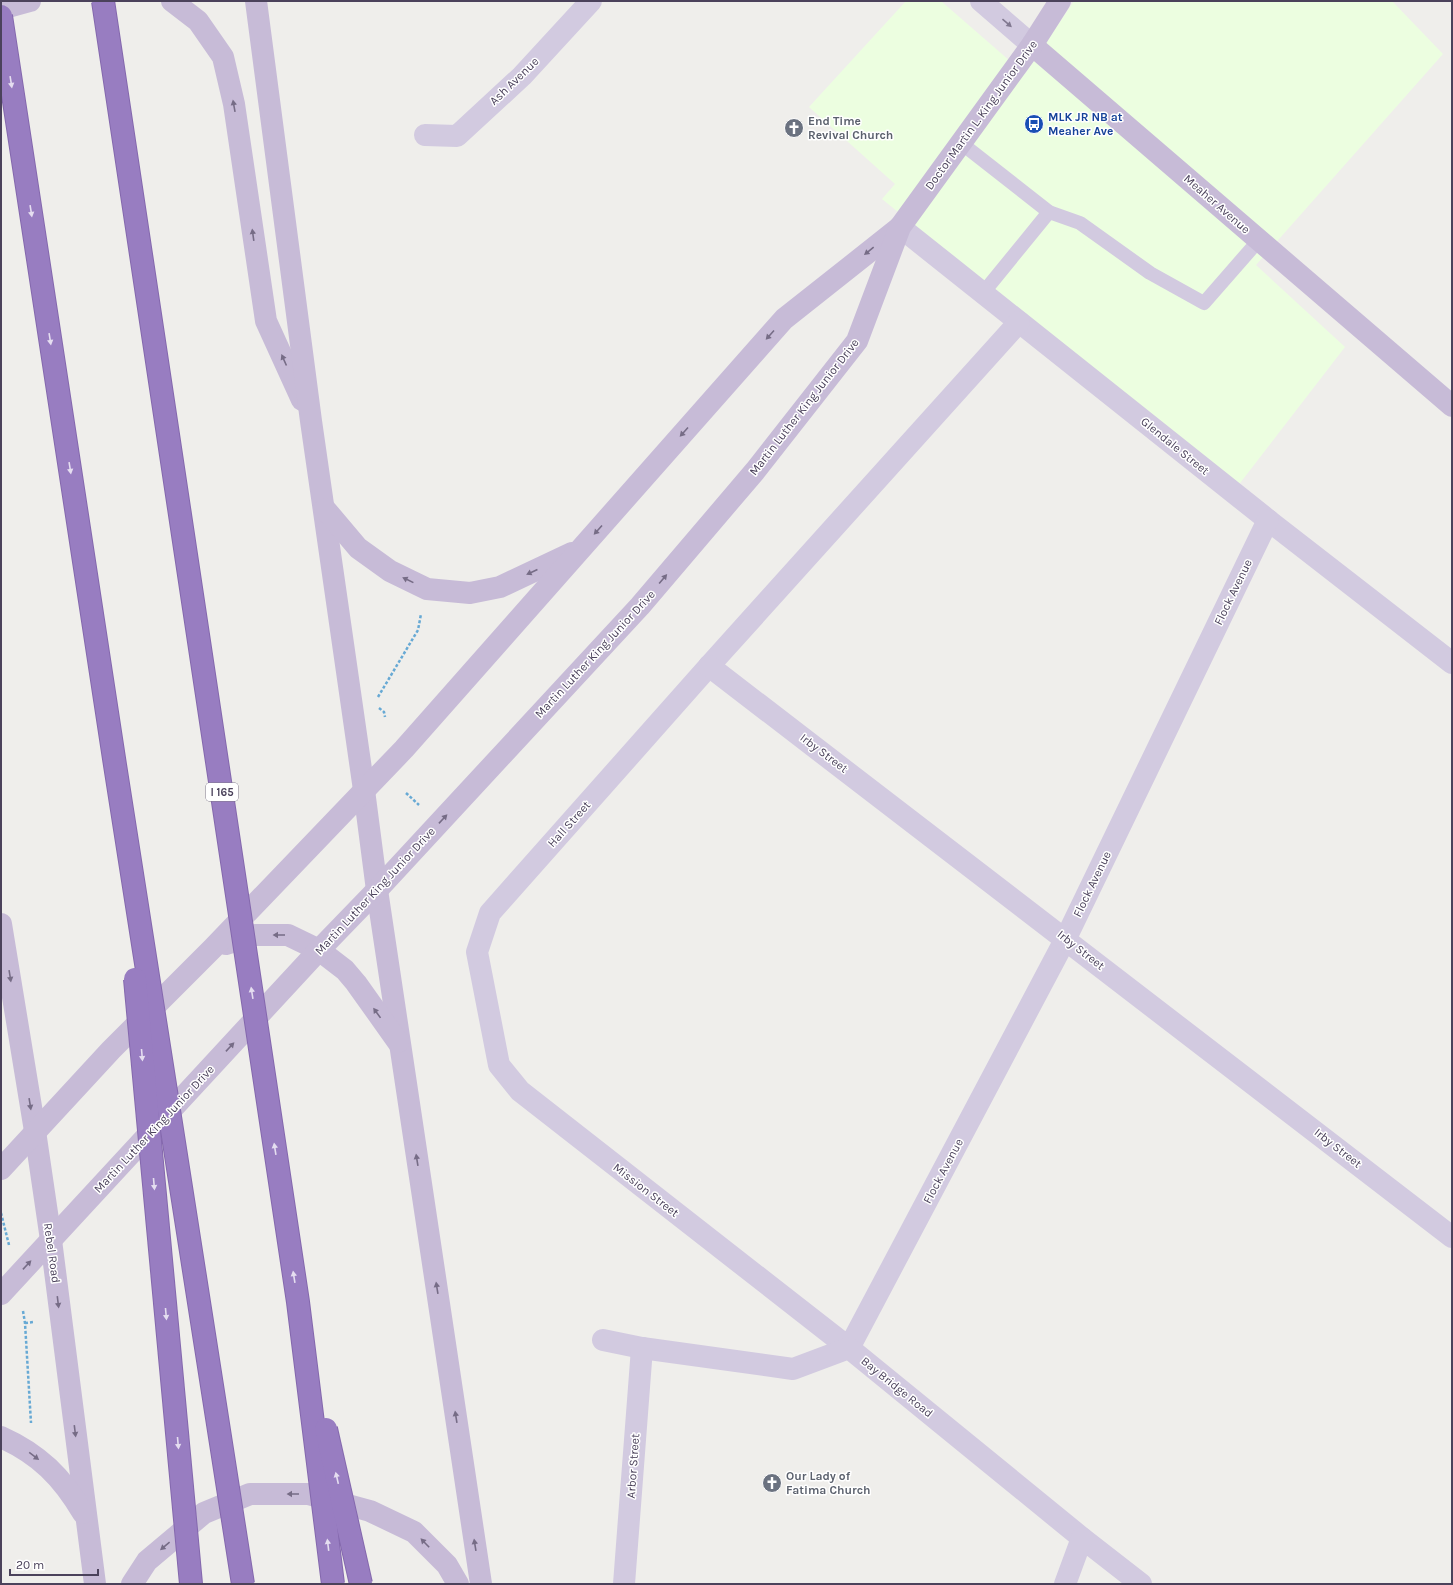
<svg xmlns="http://www.w3.org/2000/svg" width="1453" height="1585" font-family="Karla,sans-serif">
<style>
.commercial{fill:#ecfee0}
.lines{fill:none;stroke-linecap:round;stroke-linejoin:round}
.path{stroke:#67a9d4;stroke-width:2.5;stroke-dasharray:3 2;stroke-linecap:butt}
.lane{stroke:#d2cae0;stroke-width:14}
.street{stroke:#d2cae0;stroke-width:22}
.secondary{stroke:#c7bbd7;stroke-width:22}
.highway-bridge-casing{stroke:#8468ad;stroke-width:24;stroke-linecap:butt}
.highway-bridge{stroke:#987dc1;stroke-width:22}
.oneway{fill:#817890}
.oneway2{fill:#e5def0}
.oneway3{fill:#766c86}
.labels{text-anchor:middle;dominant-baseline:central;stroke-width:3;stroke-linejoin:round;paint-order:stroke}
.shield{fill:#fff;stroke:#817b8c;stroke-width:1}
.shield-label{font-size:11px;font-weight:bold;fill:#4b425b}
.street-label{font-size:12px;fill:#4b425b;stroke:#fff}
.transit-label{font-size:12px;font-weight:bold;fill:#164399;stroke:#fff;text-anchor:start}
.worship-label{font-size:12px;font-weight:bold;fill:#5b616d;stroke:#fff;text-anchor:start}
</style>
<rect width="100%" height="100%" fill="#efeeeb"/>
<!-- commercial -->
<polygon class="commercial" points="906,1 941,1 1025,74 1074,1 1392,1 1443,54 1256,265 1345,347 1237,487 882,199 895,184 809,107"/>
<g class="lines">
<!-- path -->
<g class="path">
<polyline points="378,697 418,630 421,614"/>
<polyline points="379,708 384,712 385,717"/>
<polyline points="406,793 419,805"/>
<polyline points="1,1213 9,1245"/>
<polyline points="23,1311 25,1323 31,1423"/>
<polyline points="25,1323 34,1322"/>
</g>
<!-- lane -->
<g class="lane">
<polyline points="961,143 1049,212 983,293"/>
<polyline points="1049,212 1080,223 1150,273 1204,303 1259,240"/>
</g>
<!-- street -->
<g class="street">
<polyline points="981,1 1032,45"/>
<polyline points="425,135 457,136 522,76 591,1"/>
<polyline points="900,227 1268,520 1452,663"/>
<polyline points="1019,322 709,666 490,913 477,952 499,1065 520,1091 849,1348 1066,938 1268,520"/>
<polyline points="709,666 1452,1237"/>
<polyline points="603,1340 642,1348 793,1369 849,1348 1082,1538 1141,1584"/>
<polyline points="624,1584 642,1348"/>
<polyline points="1065,1584 1082,1538"/>
</g>
<!-- secondary -->
<g class="secondary">
<polyline points="172,1 198,21 223,57 234,104 266,321 302,400"/>
<polyline points="256,1 311,421 364,790 377,890 481,1584"/>
<polyline points="1,9 30,1"/>
<polyline points="1032,45 1452,406"/>
<polyline points="325,509 358,548 390,571 427,589 470,593 500,587 572,553"/>
<polyline points="1,924 35,1131 51,1240 95,1584"/>
<polyline points="226,944 255,935 288,935 319,950 345,970 356,983 398,1042"/>
<polyline points="1,1169 111,1050 213,948 404,749 784,319 899,228"/>
<polyline points="1,1294 319,950 377,890 640,606 755,471 857,341 900,227 1032,45 1060,1"/>
<path d="M1,1437C39,1454 62,1477 83,1513"/>
<polyline points="132,1584 147,1561 204,1513 250,1494 308,1494 370,1511 414,1532 447,1565 458,1584"/>
</g>
<!-- highway-bridge casing -->
<g class="highway-bridge-casing">
<g id="highway-bridge">
<polyline points="103,1 298,1302 333,1584"/>
<polyline points="1,16 115,765 243,1584"/>
<polyline points="135,979 191,1584"/>
<polyline points="326,1429 361,1584"/>
</g>
</g>
<!-- highway-bridge -->
<use href="#highway-bridge" class="highway-bridge"/>
</g>
<!-- one-way arrows -->
<defs><path id="oneway-solid" d="M-6-.8H1V-3.2L6.5 0L1 3.2V.8H-6Z"/></defs>
<use class="oneway" href="#oneway-solid" transform="translate(1007 23) rotate(41)"/>
<g class="oneway2">
<use href="#oneway-solid" transform="translate(11 82) rotate(81)"/>
<use href="#oneway-solid" transform="translate(31 211) rotate(81)"/>
<use href="#oneway-solid" transform="translate(50 339) rotate(81)"/>
<use href="#oneway-solid" transform="translate(70 468) rotate(81)"/>
<use href="#oneway-solid" transform="translate(252 993) rotate(-99)"/>
<use href="#oneway-solid" transform="translate(142 1055) rotate(85)"/>
<use href="#oneway-solid" transform="translate(275 1149) rotate(-99)"/>
<use href="#oneway-solid" transform="translate(154 1184) rotate(85)"/>
<use href="#oneway-solid" transform="translate(294 1277) rotate(-99)"/>
<use href="#oneway-solid" transform="translate(166 1314) rotate(85)"/>
<use href="#oneway-solid" transform="translate(178 1443) rotate(85)"/>
<use href="#oneway-solid" transform="translate(337 1478) rotate(-103)"/>
<use href="#oneway-solid" transform="translate(328 1545) rotate(-97)"/>
</g>
<g class="oneway3">
<use href="#oneway-solid" transform="translate(234 106) rotate(-100)"/>
<use href="#oneway-solid" transform="translate(253 235) rotate(-98)"/>
<use href="#oneway-solid" transform="translate(869 251) rotate(141)"/>
<use href="#oneway-solid" transform="translate(770 335) rotate(132)"/>
<use href="#oneway-solid" transform="translate(284 360) rotate(-114)"/>
<use href="#oneway-solid" transform="translate(684 432) rotate(132)"/>
<use href="#oneway-solid" transform="translate(598 530) rotate(132)"/>
<use href="#oneway-solid" transform="translate(532 572) rotate(155)"/>
<use href="#oneway-solid" transform="translate(663 579) rotate(-50)"/>
<use href="#oneway-solid" transform="translate(408 580) rotate(-154)"/>
<use href="#oneway-solid" transform="translate(443 819) rotate(-47)"/>
<use href="#oneway-solid" transform="translate(279 935) rotate(-180)"/>
<use href="#oneway-solid" transform="translate(10 976) rotate(81)"/>
<use href="#oneway-solid" transform="translate(377 1013) rotate(-126)"/>
<use href="#oneway-solid" transform="translate(230 1047) rotate(-47)"/>
<use href="#oneway-solid" transform="translate(30 1104) rotate(81)"/>
<use href="#oneway-solid" transform="translate(417 1160) rotate(-99)"/>
<use href="#oneway-solid" transform="translate(27 1265) rotate(-47)"/>
<use href="#oneway-solid" transform="translate(437 1288) rotate(-99)"/>
<use href="#oneway-solid" transform="translate(58 1302) rotate(83)"/>
<use href="#oneway-solid" transform="translate(456 1417) rotate(-99)"/>
<use href="#oneway-solid" transform="translate(75 1431) rotate(83)"/>
<use href="#oneway-solid" transform="translate(34 1456) rotate(37)"/>
<use href="#oneway-solid" transform="translate(293 1494) rotate(180)"/>
<use href="#oneway-solid" transform="translate(425 1543) rotate(-134)"/>
<use href="#oneway-solid" transform="translate(475 1545) rotate(-99)"/>
<use href="#oneway-solid" transform="translate(165 1546) rotate(140)"/>
</g>
<!-- icons -->
<defs>
<g id="bus-disc" transform="scale(1)"><circle r="9.5" fill="#1a4fb4" stroke="#fff"/><path d="M-5-6H5V4H4V6H2V4H-2V6H-4V4H-5ZM-3.5-4V0h7V-4ZM-3.5 1.2v1.5H-2V1.2ZM2 1.2v1.5H3.5V1.2Z" fill="#fff"/></g>
<g id="church-disc" transform="scale(1)"><circle r="9.5" fill="#6b7280" stroke="#fff"/><path d="M-1.2-6h2.4v3.5h3.3v2.4h-3.3V6h-2.4V-.1h-3.3v-2.4h3.3Z" fill="#fff"/></g>
</defs>
<g fill-rule="evenodd">
<use href="#bus-disc" x="1034" y="124"/>
<use href="#church-disc" x="794" y="128"/>
<use href="#church-disc" x="772" y="1483"/>
</g>
<g class="labels">
<!-- shield labels -->
<rect class="shield" x="206" y="783" width="32" height="18" rx="3"/>
<g class="shield-label">
<text x="222" y="792">I 165</text>
</g>
<!-- street labels -->
<g class="street-label">
<text transform="translate(514 81) rotate(-44)">Ash Avenue</text>
<text transform="translate(981 115) rotate(-54)">Doctor Martin L. King Junior Drive</text>
<text transform="translate(1217 204) rotate(41)">Meaher Avenue</text>
<text transform="translate(804 407) rotate(-52)">Martin Luther King Junior Drive</text>
<text transform="translate(1175 446) rotate(39)">Glendale Street</text>
<text transform="translate(1233 592) rotate(-64)">Flock Avenue</text>
<text transform="translate(595 654) rotate(-47)">Martin Luther King Junior Drive</text>
<text transform="translate(824 753) rotate(37)">Irby Street</text>
<text transform="translate(569 824) rotate(-48)">Hall Street</text>
<text transform="translate(1092 884) rotate(-64)">Flock Avenue</text>
<text transform="translate(375 891) rotate(-47)">Martin Luther King Junior Drive</text>
<text transform="translate(1081 950) rotate(38)">Irby Street</text>
<text transform="translate(154 1129) rotate(-47)">Martin Luther King Junior Drive</text>
<text transform="translate(1338 1148) rotate(38)">Irby Street</text>
<text transform="translate(943 1171) rotate(-62)">Flock Avenue</text>
<text transform="translate(646 1190) rotate(38)">Mission Street</text>
<text transform="translate(52 1253) rotate(82)">Rebel Road</text>
<text transform="translate(897 1387) rotate(39)">Bay Bridge Road</text>
<text transform="translate(633 1466) rotate(-86)">Arbor Street</text>
</g>
<!-- transit labels -->
<g class="transit-label">
<text x="1048" y="117">MLK JR NB at<tspan x="1048" dy="14">Meaher Ave</tspan></text>
</g>
<!-- worship labels -->
<g class="worship-label">
<text x="808" y="121">End Time<tspan x="808" dy="14">Revival Church</tspan></text>
<text x="786" y="1476">Our Lady of<tspan x="786" dy="14">Fatima Church</tspan></text>
</g>
</g>
<!-- border -->
<rect width="1453" height="1585" fill="none" stroke="#4b425b" stroke-width="4"/>
<!-- scale -->
<path d="M10 1569v6h88v-6" fill="none" stroke="#4b425b" stroke-width="2"/>
<text x="16" y="1569" font-size="12" fill="#4b425b" stroke="#ffffff" stroke-width="3" paint-order="stroke">20 m</text>
</svg>
